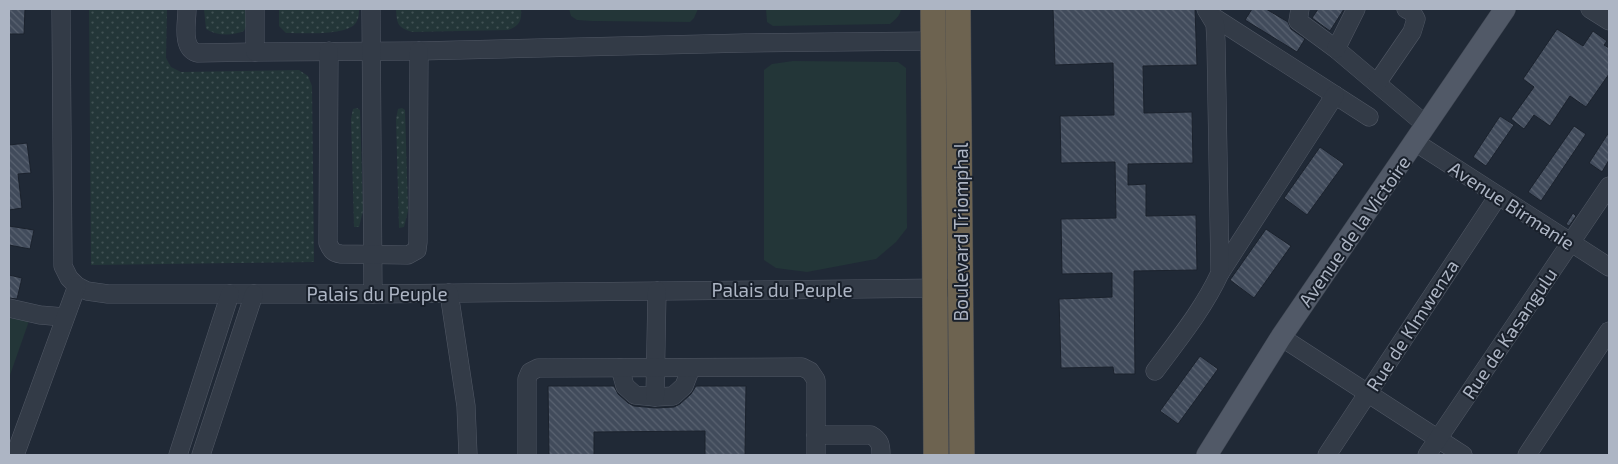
<svg xmlns="http://www.w3.org/2000/svg" width="1618" height="464" font-family="'Exo 2',sans-serif">
<style>
.grass{fill:url(#grass-dots)}
.green{fill:#233638}
.building{fill:url(#building-back-hatch);stroke:#1b222d}
.lines{fill:none;stroke-linecap:round;stroke-linejoin:round}
.minor-casing{stroke:#515865;stroke-width:19}
.major-casing{stroke:#3d4450;stroke-width:22}
.highway-casing{stroke:#3e4551;stroke-width:26}
.minor{stroke:#333b47;stroke-width:18}
.major{stroke:#515967;stroke-width:21}
.highway{stroke:#6d6350;stroke-width:25}
.labels{text-anchor:middle;dominant-baseline:central;stroke-width:4;stroke-linejoin:round;paint-order:stroke}
.street-label{font-size:19px;fill:#adb5c4;stroke:#19202b}
</style>
<defs>
<pattern id="grass-dots" width="8" height="8" patternUnits="userSpaceOnUse" patternTransform="scale(1.25)"><rect width="8" height="8" fill="#233638"/><path d="M2 2h.1M6 6h.1" fill="none" stroke="#405153" stroke-width="1.8" stroke-linecap="round"/></pattern>
<pattern id="building-back-hatch" width="6" height="6" patternUnits="userSpaceOnUse" patternTransform="scale(1.25)"><rect width="6" height="6" fill="#414b5b"/><path d="M-1 5l2 2M0 0l6 6M5-1l2 2" fill="none" stroke="#5a6371"/></pattern>
</defs>
<rect width="100%" height="100%" fill="#202936"/>
<!-- grass -->
<g class="grass">
<polygon points="89,9 167,9 166,58 171,67 181,72 299,70 308,76 312,86 314,262 91,265"/>
<path d="M204,9H245L246,26L244,31C232,36 217,36 206,29Z"/>
<path d="M279,9H359C359,14 359,19 355,24C344,36 303,33 286,33L279,26Z"/>
<path d="M396,9H521C522,21 519,26 508,30L412,32C397,27 397,24 396,9Z"/>
<polygon points="357,108 360,110 363,211 359,227 354,227 351,119 353,109"/>
<polygon points="402,108 405,110 408,211 404,227 399,228 396,119 398,109"/>
</g>
<!-- green -->
<g class="green">
<polygon points="569,9 698,9 694,18 690,22 592,21 577,20 571,16"/>
<path d="M766,9H901C900,16 896,19 890,24L773,26L767,22Z"/>
<polygon points="793,61 898,62 906,68 907,228 896,242 876,259 807,272 776,268 764,260 764,70 772,64"/>
<polygon points="9,318 29,321 9,378"/>
</g>
<!-- building -->
<g class="building">
<polygon points="9,9 25,9 24,34 9,34"/>
<polygon points="1053,9 1195,9 1197,65 1143,66 1144,113 1192,112 1193,163 1128,164 1128,185 1146,184 1146,216 1196,215 1197,270 1134,271 1135,374 1114,374 1113,367 1061,368 1059,299 1112,297 1112,273 1062,274 1061,219 1116,218 1115,162 1061,163 1060,116 1114,115 1113,63 1055,65"/>
<polygon points="1252,9 1266,9 1288,22 1291,29 1305,39 1297,52 1245,20"/>
<polygon points="1318,9 1344,9 1330,31 1312,18"/>
<polygon points="1557,29 1583,46 1593,31 1607,41 1604,45 1609,48 1609,74 1586,107 1570,96 1550,126 1534,115 1524,129 1511,119 1534,87 1523,79"/>
<polygon points="1500,116 1514,125 1486,166 1473,157"/>
<polygon points="1574,126 1586,134 1541,201 1528,192"/>
<polygon points="1609,132 1609,160 1602,172 1589,163"/>
<polygon points="27,143 31,173 18,174 22,208 9,210 9,145"/>
<polygon points="1320,147 1344,164 1307,215 1284,198"/>
<polygon points="1573,213 1576,216 1569,226 1566,224"/>
<polygon points="9,226 34,230 30,249 9,245"/>
<polygon points="1266,229 1291,246 1254,298 1230,280"/>
<polygon points="9,275 22,278 17,299 9,298"/>
<polygon points="1200,356 1218,369 1178,424 1160,411"/>
<polygon points="548,386 614,386 618,394 628,403 634,406 656,408 674,407 680,404 691,394 696,386 746,386 745,455 705,455 705,431 594,432 594,455 549,455"/>
</g>
<g class="lines">
<!-- minor casing -->
<g class="minor-casing">
<g id="minor">
<polyline points="61,9 63,266 69,278 77,286 87,291 108,294 373,294 946,288"/>
<path d="M187,9C187,23 181,48 197,53L255,52"/>
<polyline points="255,9 255,52 419,51 745,43 933,41"/>
<polyline points="371,9 373,294"/>
<polyline points="1300,9 1298,21 1336,49 1426,125"/>
<polyline points="1590,9 1609,21"/>
<polyline points="1212,16 1369,117"/>
<polyline points="1336,49 1356,9"/>
<path d="M329,51L328,243C331,250 333,253 341,254L408,255L417,250L418,242L419,51"/>
<polyline points="1377,83 1412,32 1416,19 1412,12 1406,9"/>
<polyline points="1415,142 1609,267"/>
<polyline points="1220,273 1335,95"/>
<polyline points="449,293 466,406 468,455"/>
<polyline points="9,308 40,315 64,317"/>
<polyline points="1281,337 1463,455"/>
<polyline points="620,368 625,386 635,395 655,397 673,396 684,386 691,368"/>
<path d="M1155,371C1178,340 1204,308 1220,273L1216,42L1215,24L1206,9"/>
<polyline points="655,397 657,291"/>
<path d="M816,435H871C880,440 881,445 881,455"/>
<polyline points="15,455 77,286"/>
<polyline points="178,455 230,294"/>
<polyline points="201,455 254,294"/>
<polyline points="527,455 527,379 530,372 538,368 802,367 810,371 816,380 816,455"/>
<polyline points="1327,455 1498,196"/>
<polyline points="1427,455 1609,186"/>
<polyline points="1527,455 1609,331"/>
</g>
</g>
<!-- major casing -->
<g class="major-casing">
<polyline id="major" points="1207,455 1281,337 1505,9"/>
</g>
<!-- highway casing -->
<g class="highway-casing">
<g id="highway">
<polyline points="933,9 936,455"/>
<polyline points="958,9 962,455"/>
</g>
</g>
<!-- minor -->
<use href="#minor" class="minor"/>
<!-- major -->
<use href="#major" class="major"/>
<!-- highway -->
<use href="#highway" class="highway"/>
</g>
<g class="labels">
<!-- street labels -->
<g class="street-label">
<text transform="translate(1512 205) rotate(33)">Avenue Birmanie</text>
<text transform="translate(1354 231) rotate(-55)">Avenue de la Victoire</text>
<text transform="translate(960 232) rotate(-90)">Boulevard Triomphal</text>
<text x="782" y="289">Palais du Peuple</text>
<text x="377" y="293">Palais du Peuple</text>
<text transform="translate(1412 325) rotate(-57)">Rue de KImwenza</text>
<text transform="translate(1509 333) rotate(-56)">Rue de Kasangulu</text>
</g>
</g>
<!-- border -->
<rect width="1618" height="464" fill="none" stroke="#adb5c4" stroke-width="20"/>
</svg>
